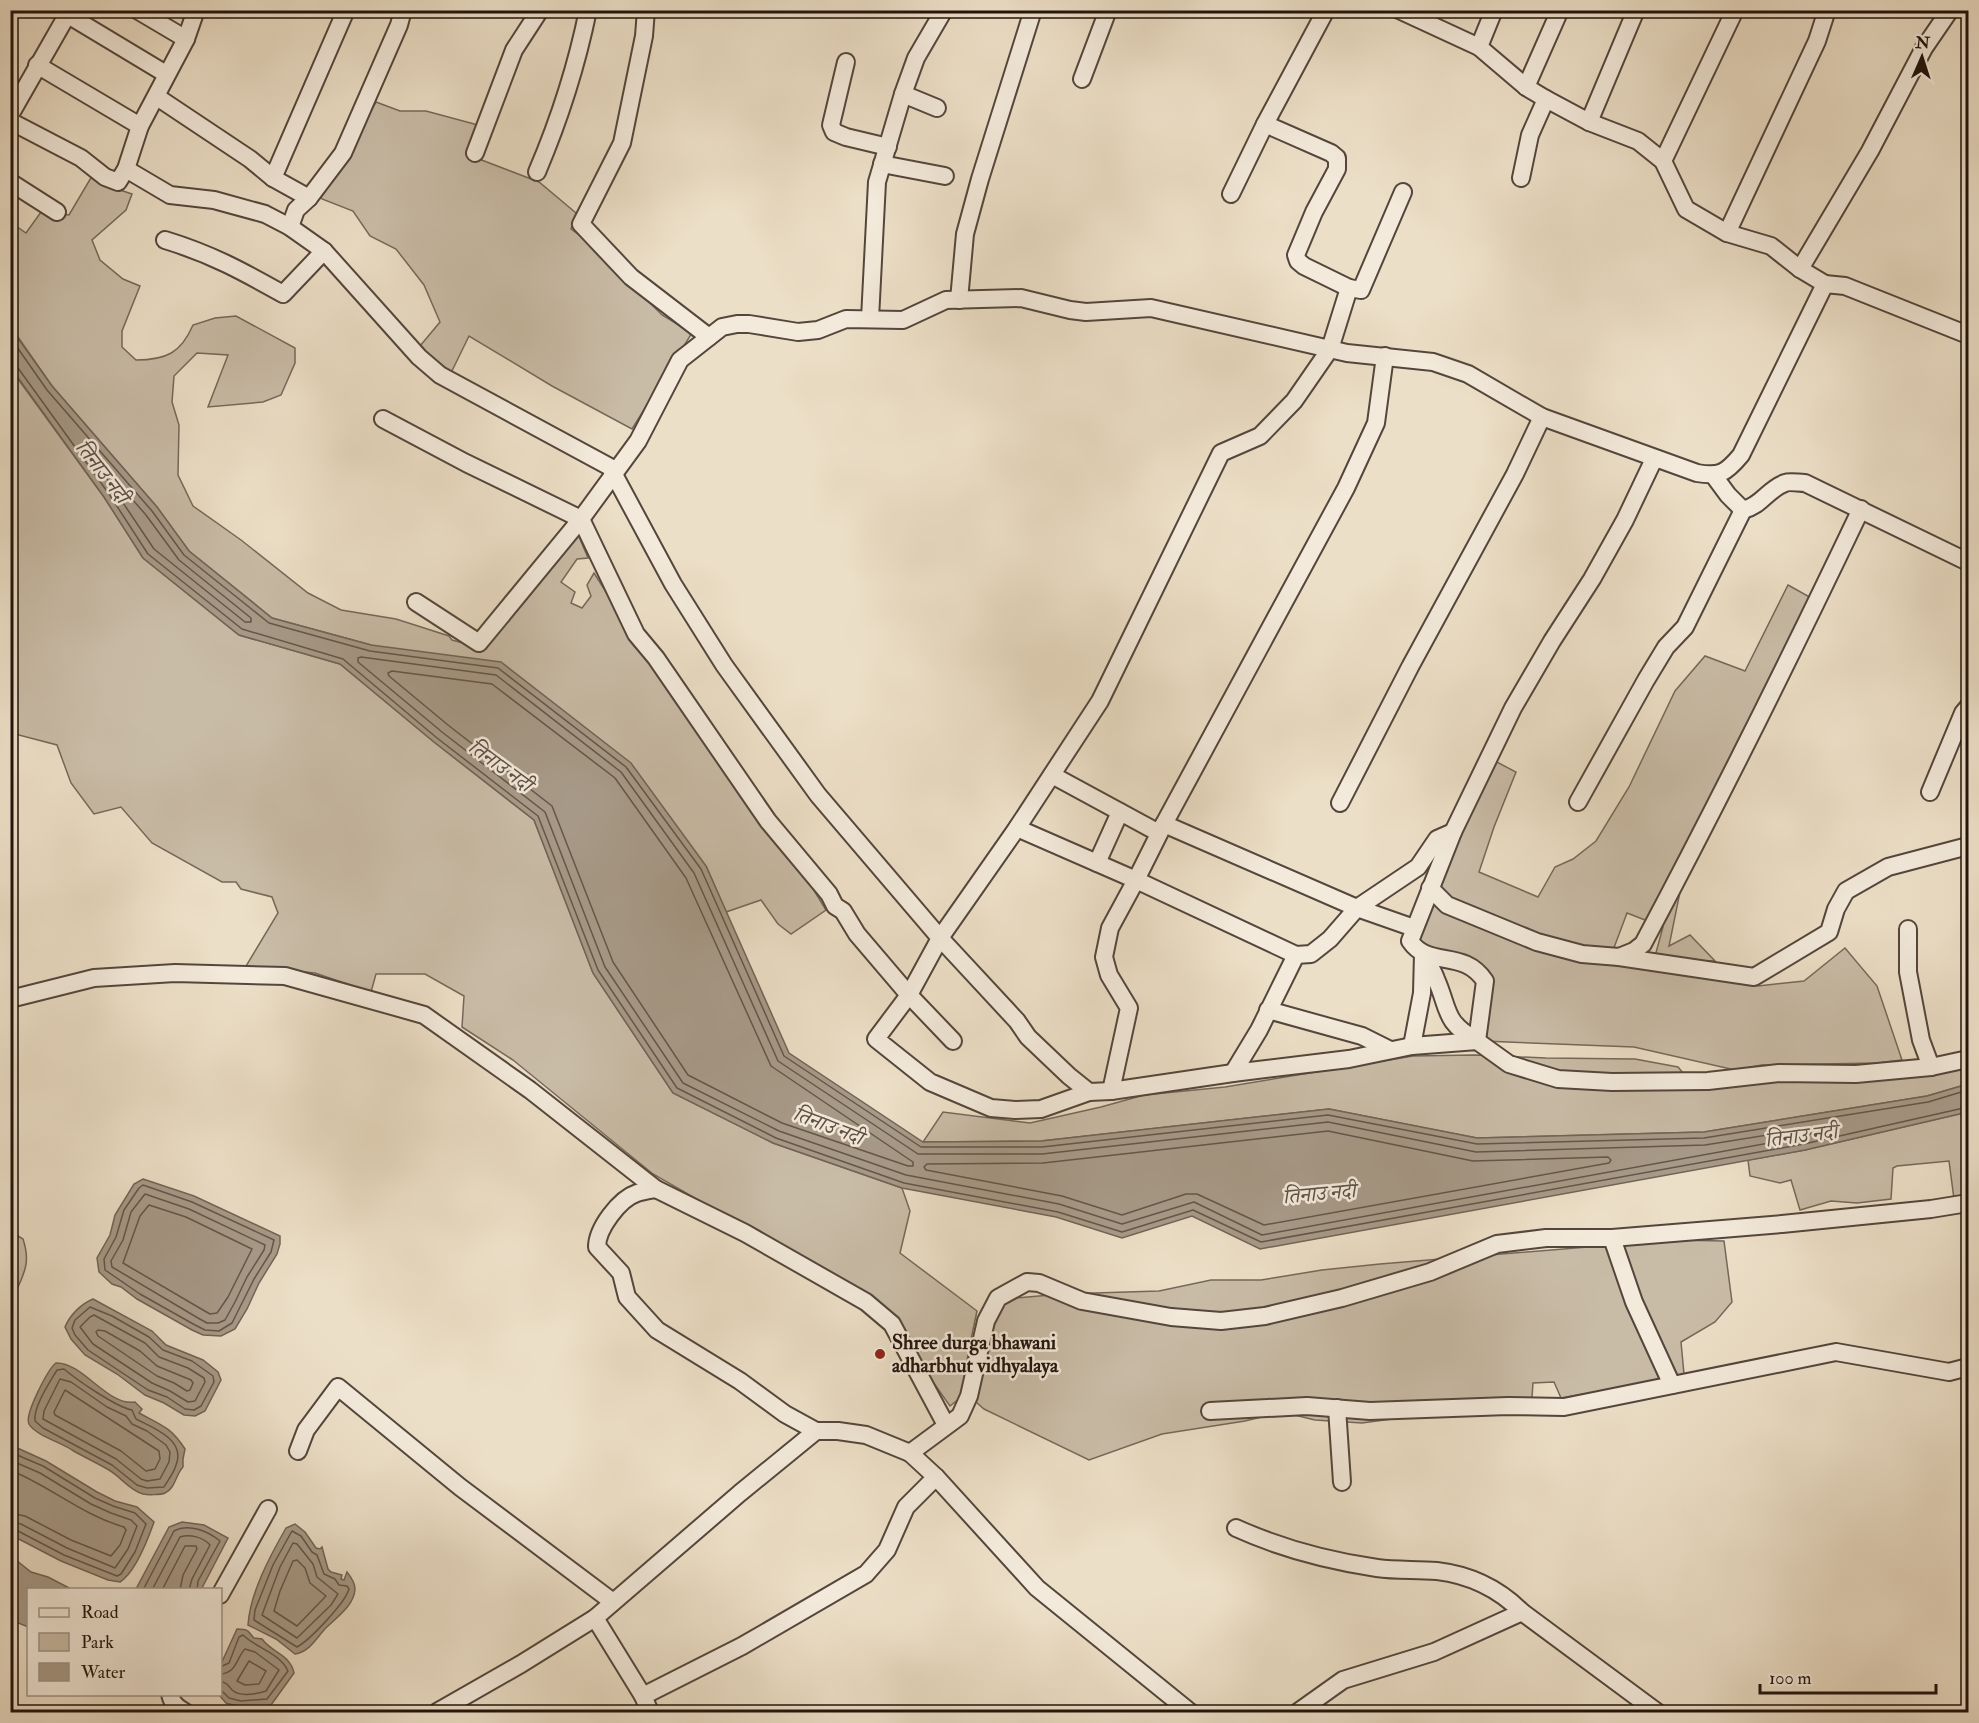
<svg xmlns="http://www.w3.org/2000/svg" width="1979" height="1723" font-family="'IM FELL Double Pica','Noto Serif Devanagari',serif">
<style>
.green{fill:#c9bca7;stroke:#75685a;stroke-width:1.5}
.water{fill:#a79a88;stroke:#716457;stroke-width:1.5}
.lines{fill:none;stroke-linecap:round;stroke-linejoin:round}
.shore{stroke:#64564a;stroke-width:1.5}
.minor-casing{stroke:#54463c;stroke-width:20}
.minor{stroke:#f3eadb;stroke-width:16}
.poi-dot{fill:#8f2418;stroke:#f3eadb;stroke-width:2}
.labels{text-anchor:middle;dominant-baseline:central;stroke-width:5;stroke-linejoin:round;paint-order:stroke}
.poi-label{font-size:20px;font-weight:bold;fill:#21130d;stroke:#f3eadb;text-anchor:start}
.water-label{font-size:21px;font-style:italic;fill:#5d5044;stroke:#f3eadb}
</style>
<rect width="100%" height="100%" fill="#ecdfc7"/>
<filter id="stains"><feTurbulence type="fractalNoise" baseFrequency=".00333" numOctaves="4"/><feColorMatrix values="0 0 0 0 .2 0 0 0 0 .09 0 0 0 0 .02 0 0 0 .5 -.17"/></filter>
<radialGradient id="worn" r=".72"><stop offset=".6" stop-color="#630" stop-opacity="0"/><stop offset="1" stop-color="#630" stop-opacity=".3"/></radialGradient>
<!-- green -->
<g class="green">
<polygon points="376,102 400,111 426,111 478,125 466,154 539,182 576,213 571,229 590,243 662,315 692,333 632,429 552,386 469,336 449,377 420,346 440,322 424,285 396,249 370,236 353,211 322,199 320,196"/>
<path d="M92,176L117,189L132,194L126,210L92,240L100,260L123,279L140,286L122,331V347L136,360C166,360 181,353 193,325L215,318L236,316L295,348V363L281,395L263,402L208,407L228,355L197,353L174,376L172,402L179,425L178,475L193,506L241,540L308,593L341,610L396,619L449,636L452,640L486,649L492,637L577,532L588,558L577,559L561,582L575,592L571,603L582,608L591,596L587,585L594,573L627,625L804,874L826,910L791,934L778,924L761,900L726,912L706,866L371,645L272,618L189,551L157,507L52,386L11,327L10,222L26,233L41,212L69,215Z"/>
<polygon points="10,368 104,497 143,558 239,635 340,664 434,742 534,820 593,973 673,1093 773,1143 902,1188 910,1211 900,1253 977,1311 968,1353 964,1395 950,1406 913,1354 839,1281 653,1174 513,1060 462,1027 464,996 425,974 376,974 371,992 315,973 246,966 278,913 272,897 241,889 236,882 222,882 152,843 121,807 94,814 71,783 57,745 11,733"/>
<polygon points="1788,585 1824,605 1681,887 1669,946 1690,935 1715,961 1654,960 1663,927 1627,913 1612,953 1577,949 1446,900 1434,888 1493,760 1516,772 1494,827 1479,872 1538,897 1555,867 1573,859 1596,841 1629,787 1675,691 1705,656 1745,671"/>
<polygon points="1432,901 1590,959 1621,966 1644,966 1758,986 1804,981 1845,948 1877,986 1902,1060 1878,1063 1762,1065 1735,1070 1634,1047 1483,1041 1490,980 1413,945"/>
<polygon points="1475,1055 1546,1058 1635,1059 1678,1067 1689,1080 1968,1067 1968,1084 1927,1096 1704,1132 1477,1138 1329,1109 1041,1141 923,1142 943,1112 1030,1123 1101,1107 1144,1095 1225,1087 1413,1056"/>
<polygon points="1968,1112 1968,1197 1954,1199 1949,1161 1897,1166 1893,1168 1891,1199 1857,1203 1831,1201 1800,1210 1791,1180 1780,1183 1750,1176 1748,1160 1805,1150"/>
<path d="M18,1236L23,1239C33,1269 19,1278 11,1306V1241Z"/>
<polygon points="1673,1240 1724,1241 1732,1302 1715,1322 1681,1342 1684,1374 1664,1380 1561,1398 1554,1382 1533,1383 1531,1411 1429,1414 1362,1423 1315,1420 1282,1412 1245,1421 1162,1434 1089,1460 984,1409 976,1402 984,1347 1006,1299 1062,1294 1159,1291 1211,1280 1261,1280 1322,1270 1380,1264"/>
</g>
<!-- water -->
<g class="water">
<polygon points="10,327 52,386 157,507 189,551 272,618 371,645 501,662 631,763 706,866 789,1053 923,1142 1041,1141 1329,1109 1477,1138 1704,1132 1927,1096 1968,1084 1968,1112 1805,1150 1260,1249 1192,1216 1122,1238 1056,1217 902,1188 773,1143 673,1093 593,973 534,820 434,742 340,664 239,635 143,558 104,497 11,368"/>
<polygon points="143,1179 194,1196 280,1236 280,1244 277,1254 259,1283 247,1309 235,1329 221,1336 203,1335 192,1330 137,1299 121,1287 112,1284 99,1272 97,1258 110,1235 115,1215 134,1184"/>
<path d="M93,1299L152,1331L166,1345L203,1360L218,1372L221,1380L205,1411L195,1416L184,1415L164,1403L145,1395L117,1374L85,1355L71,1339L65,1327C70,1315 81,1304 93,1299Z"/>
<path d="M56,1363C83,1362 108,1407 135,1402L142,1409L139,1413C161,1425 171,1427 185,1449L183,1459V1467C176,1474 175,1489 165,1493C161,1495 147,1495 143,1494C129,1490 121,1477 109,1470C97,1463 84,1457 72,1450C62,1443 35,1435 29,1424C24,1415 48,1369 56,1363Z"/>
<path d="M13,1446L46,1461L97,1492L115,1501L137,1507L154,1522C148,1539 136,1572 120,1582L108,1580L61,1561L11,1535L10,1448Z"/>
<polygon points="182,1522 204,1525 228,1538 202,1588 201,1590 136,1589 169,1527"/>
<path d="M295,1524L305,1532L316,1548L320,1549L322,1547L328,1569L331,1572L342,1575L341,1579L344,1580L347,1572C351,1577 355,1583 355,1589C354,1607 334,1619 324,1630C316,1639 309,1652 295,1654L276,1639L248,1625C250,1593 270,1556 286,1528Z"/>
<polygon points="11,1556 31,1572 48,1577 71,1589 28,1590 28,1627 11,1620"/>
<path d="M237,1629C251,1630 246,1630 254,1638L262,1639C272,1653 290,1654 294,1673L271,1705L247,1708L240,1707L226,1703L220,1696L221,1664Z"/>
</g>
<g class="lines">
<!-- shore -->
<g class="shore">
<polyline points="10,337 47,390 152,511 184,555 269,623 370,651 498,668 626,767 701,869 784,1056 921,1147 1042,1147 1328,1115 1477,1144 1704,1138 1928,1102 1968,1090"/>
<polyline points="10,365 18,368 109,494 148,554 242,629 343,659 437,738 538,816 598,970 677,1088 776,1138 904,1183 1058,1212 1122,1232 1193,1210 1261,1242 1804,1144 1968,1107"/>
<polygon points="108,475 112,476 146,515 179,560 251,618 251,622 245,622 154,549 107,479"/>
<polygon points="361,657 496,675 621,772 694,873 778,1061 918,1154 1042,1154 1328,1122 1476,1152 1705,1145 1812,1128 1816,1132 1802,1137 1262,1235 1194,1202 1122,1224 1059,1204 906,1175 779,1131 683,1083 605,967 545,812 442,732 358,662 358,658"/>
<polygon points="392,671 492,684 615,778 686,878 771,1066 913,1162 913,1166 908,1166 782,1123 688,1075 613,962 552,806 448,725 389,676 388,673"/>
<polygon points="1328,1131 1473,1161 1608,1157 1611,1160 1609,1163 1264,1225 1197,1194 1186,1194 1122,1215 1062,1196 926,1170 924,1167 927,1164 1043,1163"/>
<polygon points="143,1185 192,1202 274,1240 271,1252 254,1279 232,1323 219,1331 205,1330 195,1325 140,1294 105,1270 104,1259 116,1237 124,1210 139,1188"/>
<polygon points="145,1194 189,1209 265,1245 264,1250 247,1277 235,1302 225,1320 218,1323 207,1323 198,1318 112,1267 111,1261 123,1240 131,1212"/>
<polygon points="149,1205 186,1217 252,1249 228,1297 217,1313 210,1314 203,1310 123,1263 140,1216"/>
<polygon points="90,1307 112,1316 149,1337 163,1350 192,1361 213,1376 214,1382 201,1406 194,1410 185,1409 167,1397 148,1390 88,1350 75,1335 72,1328 75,1320"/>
<polygon points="94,1315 145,1343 159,1357 188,1368 204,1378 205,1382 195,1401 188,1402 170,1391 152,1383 93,1344 80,1327 90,1317"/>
<polygon points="98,1330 105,1331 140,1351 157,1366 191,1380 193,1383 190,1390 187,1391 174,1383 157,1376 98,1336 96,1332"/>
<path d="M64,1369C77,1380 116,1407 132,1410L136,1419C154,1428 186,1440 176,1465C174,1473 168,1480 164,1487L147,1488L137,1485L112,1465L43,1428L35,1421C33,1407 50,1382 57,1370Z"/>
<polygon points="60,1379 71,1382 107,1407 126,1416 132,1424 147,1431 166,1445 170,1452 169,1462 160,1479 147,1481 141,1479 116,1459 43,1419 44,1411"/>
<polygon points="65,1390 159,1451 160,1459 155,1469 146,1471 121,1451 55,1415 54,1412"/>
<polyline points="10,1452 43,1466 95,1498 113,1506 135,1513 146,1524 135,1552 121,1574 117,1576 64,1555 18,1531 10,1529"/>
<polyline points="10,1460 40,1473 91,1504 111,1513 131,1520 137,1526 128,1549 115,1568 67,1548 21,1524 10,1522"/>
<path d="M10,1470C50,1486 82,1515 124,1527L126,1530L120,1545L111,1556L71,1540L25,1516L10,1513"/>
<path d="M292,1531L301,1536L312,1552L317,1555L324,1574L335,1579L339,1585L347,1586L349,1589C345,1603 310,1640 297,1647L254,1620L255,1610L273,1565Z"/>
<polygon points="293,1543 297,1544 313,1564 317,1577 338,1594 331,1605 297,1638 262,1615 280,1567"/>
<polygon points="297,1560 305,1568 310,1583 326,1596 297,1626 274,1611 280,1591 293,1561"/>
<path d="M143,1590L174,1531C189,1523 208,1531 220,1541L198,1581L197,1590"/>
<path d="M152,1590L180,1537C190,1534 203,1537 210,1545L192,1579L189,1590"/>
<polyline points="162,1590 185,1546 196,1546 197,1549 183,1575 180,1590"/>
<polygon points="249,1661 266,1671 259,1684 245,1685 237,1681"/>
<path d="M220,1667L229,1663L239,1637L243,1635C256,1648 280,1653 288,1671L267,1699L241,1701L229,1698L220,1689"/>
<path d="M220,1674C237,1673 236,1658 245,1649L255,1652L279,1670L266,1691C256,1694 240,1697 232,1690C228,1685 227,1683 220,1681"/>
</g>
<!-- minor casing -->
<g class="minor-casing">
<g id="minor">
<polyline points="137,10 186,39"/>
<polyline points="646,10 644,36 622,143 581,224 631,277 709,337"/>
<polyline points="1326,10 1265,124 1331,153 1337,158 1337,169 1314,212 1296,255 1298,261 1304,266 1349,288 1330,349 1294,401 1260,436 1221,453 1100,701 1017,828 940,938 909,995 876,1039 930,1082 991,1108 1015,1110 1041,1109 1089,1092 1111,1091 1233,1073 1349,1059 1412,1046 1477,1041 1509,1064 1558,1079 1612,1082 1708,1081 1779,1073 1856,1074 1931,1067 1968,1059"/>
<polyline points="1399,10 1479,47 1526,87 1546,99 1589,122 1638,141 1663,161 1686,209 1727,233 1771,246 1800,269 1825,284"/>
<polyline points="68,15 166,74"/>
<polyline points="1479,47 1494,10"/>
<polyline points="846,62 831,125 834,132 846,137 888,147"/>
<polyline points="37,65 140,126"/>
<polyline points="1082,79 1108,10"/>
<polyline points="1526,87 1560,10"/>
<polyline points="903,94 937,108"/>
<polyline points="157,97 250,159 273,178 309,198"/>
<polyline points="10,115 70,10"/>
<polyline points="10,121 81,158 105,177 118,182 126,169 140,126 186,39 196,10"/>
<polyline points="1589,122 1636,10"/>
<polyline points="475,153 514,50 540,10"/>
<polyline points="1663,161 1735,10"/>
<polyline points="882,164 945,176"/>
<polyline points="126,169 170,195 214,200 265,214 290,227 324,251 419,357 440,375 610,467 673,584 724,665 818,795 940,938 1017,1021 1028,1037 1069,1076 1089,1092"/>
<path d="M537,172C560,118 576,69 588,10"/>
<polyline points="273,178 346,10"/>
<polyline points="1521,178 1530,135 1546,99"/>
<polyline points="10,182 57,212"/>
<polyline points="1231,194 1265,124"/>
<polyline points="290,227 296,210 309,198 343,153 399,25 403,10"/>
<polyline points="1727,233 1817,41 1827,10"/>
<path d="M165,240C211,254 242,271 283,294L324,251"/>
<polyline points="1800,269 1870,151 1924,48 1950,10"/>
<polyline points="1349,288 1361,290 1403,192"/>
<polyline points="959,300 965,234 980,179 1033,10"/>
<polyline points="870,319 877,182 903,94 916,58 944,10"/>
<path d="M383,419L466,463L581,519L638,441L680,360L722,327L737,324H749L798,332L818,330L846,319L903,320L946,300L1021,298L1070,310L1086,312L1151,308L1347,353L1433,362L1468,374L1542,417L1697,473C1720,477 1726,473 1741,455L1825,284L1845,286L1968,335"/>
<path d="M1714,476L1728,495L1743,510C1761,506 1768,489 1785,483C1790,481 1798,483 1805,483L1968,562"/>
<polyline points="416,602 479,643 581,519 636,634 656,658 768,821 829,894 835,906 843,911 857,934 909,995 953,1041"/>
<polyline points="1052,775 1159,833"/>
<polyline points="1930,792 1963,713 1968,707"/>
<polyline points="1578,802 1646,680 1666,647 1685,627 1743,510"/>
<polyline points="1340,803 1410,667 1515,474 1542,417"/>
<polyline points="1164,824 1357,908 1414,928"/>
<polyline points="1017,828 1136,880 1296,955"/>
<polyline points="1097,863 1120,812"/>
<polyline points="1430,888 1447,905 1537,942 1582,954 1619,957 1754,977 1829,932 1836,909 1846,891 1888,867 1968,846"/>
<polyline points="1908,929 1908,972 1921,1040 1931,1067"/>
<path d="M1619,957L1634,951L1643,944C1719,801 1791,656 1861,509"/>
<polyline points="10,999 94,978 175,973 285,976 424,1015 530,1090 656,1189 745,1233 866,1302 892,1324 946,1425"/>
<polyline points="1268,1010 1362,1036 1390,1050"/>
<path d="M1412,1046L1422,993L1423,954C1427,962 1433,970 1436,979C1450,1011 1443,1021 1477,1041L1485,981C1463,948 1429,969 1410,941L1453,832"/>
<polyline points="1233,1073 1259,1030 1296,955 1311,954 1330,939 1357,908 1418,867 1437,839 1453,832 1513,708 1552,641 1592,579 1625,520 1654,459"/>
<polyline points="1111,1091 1129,1008 1109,975 1104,957 1110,928 1136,880 1164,824 1346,488 1376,423 1385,356"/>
<path d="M656,1189C650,1190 643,1191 637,1193C619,1199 597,1229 597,1247L621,1273L627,1297L657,1330L740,1381L785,1414L816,1431"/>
<polyline points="1612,1238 1634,1302 1672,1385"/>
<polyline points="1337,1408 1342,1482"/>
<polyline points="1210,1411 1307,1406 1370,1411 1508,1406 1564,1407 1836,1352 1949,1372 1968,1367"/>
<polyline points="298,1451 306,1430 338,1387 460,1487 613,1602"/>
<path d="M1236,1528C1280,1548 1330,1561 1377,1568C1397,1571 1417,1569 1437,1571C1471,1575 1498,1588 1522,1612L1657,1712"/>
<polyline points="220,1595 268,1509"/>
<polyline points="595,1618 643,1696 650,1712"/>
<path d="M170,1694C172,1704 178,1708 185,1712"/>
<polyline points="643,1696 742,1646 866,1574 887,1550 906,1507 936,1477"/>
<polyline points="437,1712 521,1664 595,1618 740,1493 816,1431 838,1431 866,1435 910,1453"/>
<polyline points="1190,1712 1037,1588 936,1477 910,1453 960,1416 969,1396 986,1321 998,1298 1027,1282 1039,1283 1082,1301 1171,1317 1221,1321 1265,1316 1342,1298 1430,1272 1497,1244 1546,1238 1612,1238 1782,1224 1931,1209 1968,1203"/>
<polyline points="1298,1712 1343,1680 1434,1652 1522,1612"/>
</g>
</g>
<!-- minor -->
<use href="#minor" class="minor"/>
</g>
<!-- markers -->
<circle class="poi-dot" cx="880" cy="1354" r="6"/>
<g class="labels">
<!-- poi labels -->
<g class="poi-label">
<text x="892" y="1342">Shree durga bhawani<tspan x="892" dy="23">adharbhut vidhyalaya</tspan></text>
</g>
<!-- water labels -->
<g class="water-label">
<text transform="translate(102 472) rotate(52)">तिनाउ नदी</text>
<text transform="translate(500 766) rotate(36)">तिनाउ नदी</text>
<text transform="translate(828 1126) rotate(21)">तिनाउ नदी</text>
<text transform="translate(1801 1136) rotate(-7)">तिनाउ नदी</text>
<text transform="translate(1319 1194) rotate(-5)">तिनाउ नदी</text>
</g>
</g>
<!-- margin -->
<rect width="1979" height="1723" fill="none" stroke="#ecdfc7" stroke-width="36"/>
<rect x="12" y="12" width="1955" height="1699" fill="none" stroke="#21130d" stroke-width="3"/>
<rect x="18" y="18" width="1943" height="1687" fill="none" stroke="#21130d" stroke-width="1.5"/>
<!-- legend -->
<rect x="27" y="1588" width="195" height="108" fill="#f3eadb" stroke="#9f9489" stroke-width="1.5"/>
<rect x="39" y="1608" width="30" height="9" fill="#f3eadb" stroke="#9f9489" stroke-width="1.5"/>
<text x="81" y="1618" font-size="18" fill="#21130d">Road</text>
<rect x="39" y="1633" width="30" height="18" fill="#c9bca7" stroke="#9f9489" stroke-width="1.5"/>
<text x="81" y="1648" font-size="18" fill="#21130d">Park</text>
<rect x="39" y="1663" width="30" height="18" fill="#a79a88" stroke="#9f9489" stroke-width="1.5"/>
<text x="81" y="1678" font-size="18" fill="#21130d">Water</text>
<!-- north arrow -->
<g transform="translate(1922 57) rotate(3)" stroke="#f3eadb" stroke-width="4.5" paint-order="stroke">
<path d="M0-4.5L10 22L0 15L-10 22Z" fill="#21130d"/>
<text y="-9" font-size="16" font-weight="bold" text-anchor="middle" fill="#21130d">N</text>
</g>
<!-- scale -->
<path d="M1760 1684v9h176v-9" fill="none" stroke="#21130d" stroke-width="3"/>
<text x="1769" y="1684" font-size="18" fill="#21130d" stroke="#f3eadb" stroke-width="4.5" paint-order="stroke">100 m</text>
<rect width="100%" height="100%" filter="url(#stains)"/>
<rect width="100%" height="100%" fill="url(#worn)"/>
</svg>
